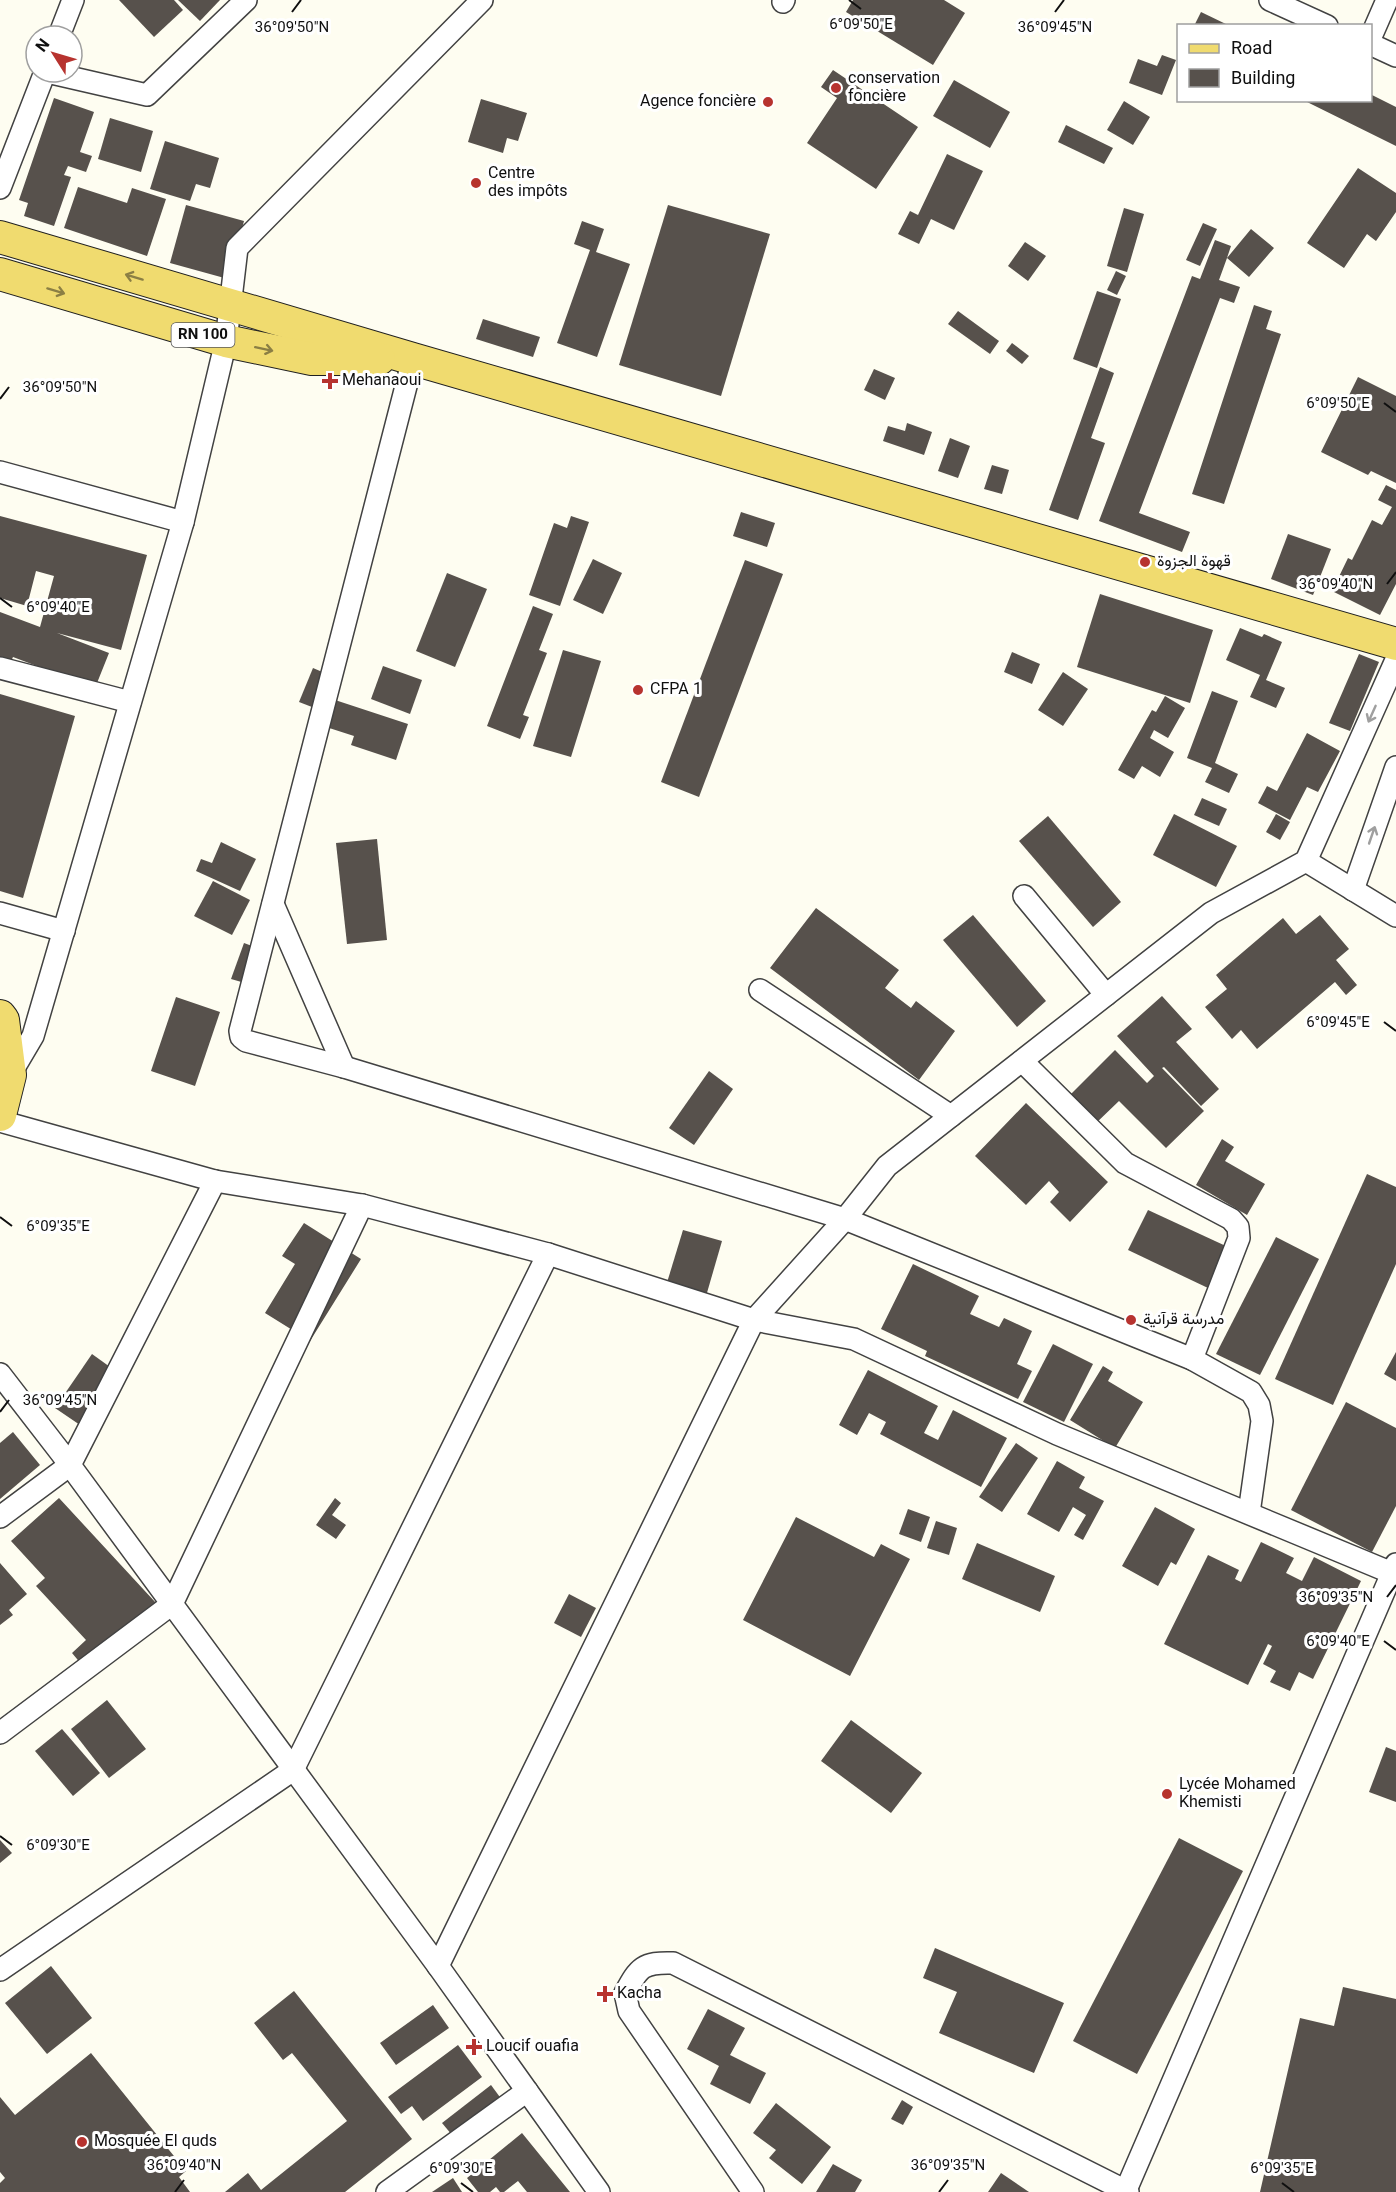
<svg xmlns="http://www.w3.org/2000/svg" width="1396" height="2192" font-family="Georgia,Vazirmatn,serif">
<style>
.building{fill:#57514c}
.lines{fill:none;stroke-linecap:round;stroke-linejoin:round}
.street-casing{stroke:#424242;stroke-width:24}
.primary-casing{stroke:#202020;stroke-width:34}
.street{stroke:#fff;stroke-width:21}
.primary{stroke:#f0db6f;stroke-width:32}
.oneway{stroke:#8b7f44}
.oneway2{stroke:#9f9f9f}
.ticks{fill:none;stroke:#0f0f0f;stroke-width:2}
.poi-dot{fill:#b7332f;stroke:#fff;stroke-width:2}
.labels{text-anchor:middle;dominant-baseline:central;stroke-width:6;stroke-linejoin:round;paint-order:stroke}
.shield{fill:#fff;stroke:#575757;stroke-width:1.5}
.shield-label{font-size:15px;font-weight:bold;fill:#0f0f0f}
.poi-label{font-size:16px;fill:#0f0f0f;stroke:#fff;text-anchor:start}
.ticks-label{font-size:15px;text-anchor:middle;fill:#0f0f0f;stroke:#fff;stroke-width:6;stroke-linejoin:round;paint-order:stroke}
</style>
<rect width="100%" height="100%" fill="#fefdf1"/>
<!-- building -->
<g class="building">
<polygon points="119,0 174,0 183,10 154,37"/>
<polygon points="178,0 220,0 200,21"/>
<polygon points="853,0 944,0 965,13 933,65 846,12"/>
<polygon points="1201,12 1230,26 1194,26"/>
<polygon points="1162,55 1176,60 1162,95 1129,83 1138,59 1157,66"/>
<polygon points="833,70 918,127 876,189 807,143 837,98 821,87"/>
<polygon points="954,80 1010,112 990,148 933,116"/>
<polygon points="1370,94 1396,107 1396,146 1303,100 1370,100"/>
<polygon points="54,98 94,112 80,152 92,156 86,172 68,166 64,175 71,177 54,226 24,216 28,203 19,200"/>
<polygon points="481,99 527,113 518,141 507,138 503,153 468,142"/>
<polygon points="1124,101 1150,117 1133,145 1107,130"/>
<polygon points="110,118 153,131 141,172 98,159"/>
<polygon points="1066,125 1113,148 1104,164 1058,142"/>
<polygon points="165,141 219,158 210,188 196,184 190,201 150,189"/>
<polygon points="947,154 983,171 954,230 931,219 919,244 898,234 910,211 918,215"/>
<polygon points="1358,168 1396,193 1396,212 1376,241 1367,234 1344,268 1307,243"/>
<polygon points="78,187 127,203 132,188 166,199 147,256 64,228"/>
<polygon points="186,205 244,221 228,279 170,263"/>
<polygon points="668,205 770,234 721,396 619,365"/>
<polygon points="1124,208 1144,214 1127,272 1107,266"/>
<polygon points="582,221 604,229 596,252 630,264 597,357 557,343 590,250 574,244"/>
<polygon points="1203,223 1217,229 1200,266 1186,260"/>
<polygon points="1251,229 1274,248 1249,277 1227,258 1219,280 1240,287 1234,303 1220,298 1139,513 1190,532 1182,552 1099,521 1192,276 1200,279 1215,240 1231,246 1227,258"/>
<polygon points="1025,242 1046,256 1028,281 1008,266"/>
<polygon points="1116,271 1126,276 1117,295 1107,290"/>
<polygon points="1097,291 1121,299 1097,368 1073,359"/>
<polygon points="1254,305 1272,311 1266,329 1281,334 1224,504 1192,494"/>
<polygon points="958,311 999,341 990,354 948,324"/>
<polygon points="483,319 540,337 533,357 476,339"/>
<polygon points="1012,343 1029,356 1022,364 1006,351"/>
<polygon points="1100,367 1114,373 1091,438 1105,443 1078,520 1049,510"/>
<polygon points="874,369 895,378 885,400 864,390"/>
<polygon points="1358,377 1396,396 1396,483 1371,471 1368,475 1321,452"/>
<polygon points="907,423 932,432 924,455 883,441 888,426 905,431"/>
<polygon points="950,438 970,446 958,478 938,471"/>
<polygon points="992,465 1009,470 1002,494 984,489"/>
<polygon points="1386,485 1396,490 1396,584 1380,615 1332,591 1348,558 1352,560 1372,520 1382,525 1392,507 1378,500"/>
<polygon points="741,512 775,523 767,547 733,536"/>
<polygon points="0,516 147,555 121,650 57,633 109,653 95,688 13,657 8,668 0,665 0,612 40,627 54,576 36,571 27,606 0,598"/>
<polygon points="571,516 589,522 560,606 529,595 554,523 567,528"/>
<polygon points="1288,534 1331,549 1313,595 1271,579"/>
<polygon points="593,559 622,573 603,614 573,600"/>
<polygon points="745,560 783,574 699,797 661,782"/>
<polygon points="447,573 487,589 455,667 416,651"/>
<polygon points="1100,594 1213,630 1190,703 1077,667"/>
<polygon points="533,606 553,614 539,650 547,653 523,715 529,717 520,739 487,726"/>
<polygon points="1240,628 1262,637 1264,634 1282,642 1266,680 1285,688 1276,708 1250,697 1260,675 1226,660"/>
<polygon points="563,650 601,661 571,757 533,746"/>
<polygon points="1012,652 1040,664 1032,684 1004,672"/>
<polygon points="1359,654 1379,662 1350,731 1329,723"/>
<polygon points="383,666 422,680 410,714 371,699"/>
<polygon points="313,668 327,674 312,707 299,702"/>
<polygon points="1063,672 1088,689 1063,726 1038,710"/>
<polygon points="1212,691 1238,701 1215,763 1238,774 1229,793 1205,782 1212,768 1187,758"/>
<polygon points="0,694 75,716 23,898 0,891"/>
<polygon points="1165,696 1185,708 1168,738 1154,730 1150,738 1174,752 1160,777 1142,766 1134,779 1118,770 1152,710 1156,712"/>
<polygon points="332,699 408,724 396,760 351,745 354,736 323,726"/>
<polygon points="1307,733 1340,751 1318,792 1307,787 1290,820 1258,803 1267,786 1277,791"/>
<polygon points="1202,798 1227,809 1219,826 1194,815"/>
<polygon points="1174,814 1237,846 1216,887 1153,855"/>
<polygon points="1276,814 1290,822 1280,840 1266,832"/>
<polygon points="1048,816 1121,902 1093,927 1019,841"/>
<polygon points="377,839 387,940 347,944 336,843"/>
<polygon points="221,842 256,859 240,891 196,871 201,859 212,863"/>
<polygon points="213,881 250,900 232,935 194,916"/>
<polygon points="816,908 899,970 885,988 911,1008 916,1001 955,1031 919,1080 770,968"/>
<polygon points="973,915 1046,1001 1017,1027 943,940"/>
<polygon points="1320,915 1349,949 1336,960 1357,985 1346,995 1335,982 1257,1049 1241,1030 1232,1039 1205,1007 1227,989 1216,975 1283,918 1296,934"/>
<polygon points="244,943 257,948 245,983 231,979"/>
<polygon points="1162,996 1192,1029 1176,1042 1219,1089 1201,1106 1164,1067 1162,1068 1204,1111 1166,1148 1119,1101 1093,1126 1066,1099 1115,1050 1147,1083 1154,1076 1117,1036"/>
<polygon points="176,997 220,1012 195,1086 151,1071"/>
<polygon points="709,1071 733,1089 694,1145 669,1128"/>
<polygon points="1026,1103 1108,1182 1070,1222 1050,1202 1059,1192 1049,1181 1026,1205 975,1156"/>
<polygon points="1222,1139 1234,1147 1225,1161 1265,1184 1247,1215 1196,1185"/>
<polygon points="1367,1174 1396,1187 1396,1264 1333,1405 1275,1379"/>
<polygon points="1148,1210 1228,1247 1208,1288 1128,1250"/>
<polygon points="304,1223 361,1259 310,1341 265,1313 295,1264 282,1256"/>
<polygon points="683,1230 722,1241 702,1310 662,1299"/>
<polygon points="1276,1237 1319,1259 1260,1375 1216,1354"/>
<polygon points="913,1264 979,1296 970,1314 999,1327 1004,1318 1032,1331 1017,1364 1032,1371 1018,1399 925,1356 927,1351 881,1329"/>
<polygon points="1053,1344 1093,1364 1064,1422 1023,1402"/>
<polygon points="1396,1352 1396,1381 1384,1374"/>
<polygon points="92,1354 117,1372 80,1425 55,1408"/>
<polygon points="1103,1366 1113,1372 1108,1381 1143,1402 1115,1448 1070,1420"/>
<polygon points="868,1370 938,1406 924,1433 938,1440 953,1410 1007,1438 981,1487 880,1434 886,1422 869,1413 857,1435 839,1425"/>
<polygon points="1346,1402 1396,1428 1396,1506 1372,1552 1291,1510"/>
<polygon points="13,1432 40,1465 0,1499 0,1443"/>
<polygon points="1016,1443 1038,1458 1002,1512 979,1497"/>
<polygon points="1057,1461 1085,1477 1079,1488 1104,1501 1083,1540 1074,1535 1086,1515 1073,1507 1059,1532 1027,1514"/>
<polygon points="59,1498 156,1603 82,1665 72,1653 86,1640 36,1586 45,1578 11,1541"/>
<polygon points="335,1498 341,1503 332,1515 346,1525 336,1539 316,1525"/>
<polygon points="1155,1507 1195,1529 1176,1565 1171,1562 1158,1586 1122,1566"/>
<polygon points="908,1509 930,1517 921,1542 899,1534"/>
<polygon points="796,1517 874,1557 881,1544 910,1559 850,1676 743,1620"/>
<polygon points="936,1521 957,1528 949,1555 927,1548"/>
<polygon points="1261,1542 1294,1558 1286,1573 1302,1581 1314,1557 1361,1581 1313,1679 1299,1672 1290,1691 1270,1682 1276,1671 1263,1664 1272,1646 1268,1644 1248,1685 1164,1644 1208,1555 1239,1570 1235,1579 1241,1582"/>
<polygon points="977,1543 1055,1576 1040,1612 962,1579"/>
<polygon points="0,1563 27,1594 9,1610 13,1615 0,1625"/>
<polygon points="569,1594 596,1608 581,1637 554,1623"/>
<polygon points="107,1700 146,1749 109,1778 71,1729"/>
<polygon points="851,1720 922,1773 891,1813 821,1761"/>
<polygon points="62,1729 100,1773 73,1796 35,1751"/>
<polygon points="1386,1747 1396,1751 1396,1802 1369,1792"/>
<polygon points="1179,1838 1243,1871 1137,2074 1073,2041"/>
<polygon points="0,1840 12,1853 0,1863"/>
<polygon points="935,1948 1064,2003 1034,2073 939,2033 957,1992 923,1978"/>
<polygon points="51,1966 92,2018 47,2054 5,2003"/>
<polygon points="1343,1987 1396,1999 1396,2192 1260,2192 1300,2018 1334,2026"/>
<polygon points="294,1991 412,2139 345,2192 225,2192 248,2173 261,2190 347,2121 292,2053 283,2060 254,2023"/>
<polygon points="433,2005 449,2028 396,2065 380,2043"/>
<polygon points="708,2009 745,2028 730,2055 766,2073 750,2104 710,2084 719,2066 687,2049"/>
<polygon points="458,2045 482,2077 423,2121 412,2106 401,2114 388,2097"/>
<polygon points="91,2053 186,2171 179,2177 190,2192 0,2192 0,2183 5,2178 0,2172 0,2097 15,2115"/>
<polygon points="491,2085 505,2104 457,2141 442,2123"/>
<polygon points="902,2100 913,2107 903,2125 891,2119"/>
<polygon points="776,2103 831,2147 802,2184 769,2158 776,2150 753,2133"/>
<polygon points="522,2133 570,2192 527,2192 518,2181 504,2192 500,2192 496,2187 490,2192 478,2192 467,2178"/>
<polygon points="833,2164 862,2180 855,2192 816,2192"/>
<polygon points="1001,2173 1029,2192 988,2192"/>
<polygon points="453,2178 462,2192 432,2192"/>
</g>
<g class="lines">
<!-- street casing -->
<g class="street-casing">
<g id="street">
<polyline points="1270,0 1327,26"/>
<polyline points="783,2 784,0"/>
<polyline points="59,36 73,0"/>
<polyline points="1370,39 1387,0"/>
<polyline points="1370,44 1396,56"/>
<polyline points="47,72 147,95 246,0"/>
<polyline points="0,188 45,72"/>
<polyline points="413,359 240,1031 241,1037 246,1041 344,1067 845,1219 1192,1359 1251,1392 1259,1405 1262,1421 1249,1513"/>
<polyline points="0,472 183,522"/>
<polyline points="0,668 130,702"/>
<polyline points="1306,861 1396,916"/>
<polyline points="1353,890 1396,767"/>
<polyline points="1024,896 1106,995"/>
<polyline points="273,904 344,1067"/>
<polyline points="0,913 64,931"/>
<polyline points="760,990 951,1116"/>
<polyline points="1022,1061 1125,1163 1231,1219 1238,1227 1239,1238 1192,1359"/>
<polyline points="10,1075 33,1036 183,522 226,341 237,248 482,0"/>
<polyline points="0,1121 215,1181 362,1205 548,1254 754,1320 854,1339 1057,1434 1392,1573"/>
<polyline points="0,1374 61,1453 438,1966 599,2192"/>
<polyline points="0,1517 70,1465 215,1181"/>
<polyline points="0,1733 172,1604 362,1205"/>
<polyline points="438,1966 754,1320 845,1219 887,1166 1211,913 1306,861 1396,660"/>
<polyline points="0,1970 293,1770 548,1254"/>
<polyline points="387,2192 527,2091"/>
<path d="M753,2192L629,2011L625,1993C639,1967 643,1962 673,1963L1128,2192"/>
<polyline points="1123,2192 1126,2190 1396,1564"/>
</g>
</g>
<!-- primary casing -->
<g class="primary-casing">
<g id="primary">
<polyline points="0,237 413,359 1396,644"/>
<polyline points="0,274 226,341 312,359 379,359"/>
<polyline points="0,1016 3,1020 10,1075 0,1115"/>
</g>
</g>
<!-- street -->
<use href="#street" class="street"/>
<!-- primary -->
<use href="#primary" class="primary"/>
</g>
<!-- one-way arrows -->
<defs><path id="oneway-shaft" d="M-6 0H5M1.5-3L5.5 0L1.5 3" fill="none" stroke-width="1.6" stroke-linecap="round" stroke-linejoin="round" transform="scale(1.5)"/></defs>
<g class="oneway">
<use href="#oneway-shaft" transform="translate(134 277) rotate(-163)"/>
<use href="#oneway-shaft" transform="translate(56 291) rotate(17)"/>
<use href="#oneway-shaft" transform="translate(264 349) rotate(12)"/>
</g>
<g class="oneway2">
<use href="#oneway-shaft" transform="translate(1372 714) rotate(114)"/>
<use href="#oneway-shaft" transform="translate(1372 835) rotate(-71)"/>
</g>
<!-- ticks -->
<path class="ticks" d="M849,0L861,9M292,12L301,0M1055,12L1064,0M0,399L9,387M1384,403L1396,412M1387,584L1396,572M0,598L12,607M1384,1022L1396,1031M0,1217L12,1226M0,1412L9,1400M1387,1597L1396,1585M1384,1641L1396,1650M0,1836L12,1845M461,2183L473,2192M1282,2183L1294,2192M175,2192L184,2180M939,2192L948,2180"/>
<!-- markers -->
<g class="poi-dot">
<circle cx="836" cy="88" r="6"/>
<circle cx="768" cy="102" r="6"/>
<circle cx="476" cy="183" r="6"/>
<path d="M327 372h6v6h6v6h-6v6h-6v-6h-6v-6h6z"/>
<circle cx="1145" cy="562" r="6"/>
<circle cx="638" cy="690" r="6"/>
<circle cx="1131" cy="1320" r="6"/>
<circle cx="1167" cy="1794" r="6"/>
<path d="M602 1985h6v6h6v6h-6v6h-6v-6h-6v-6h6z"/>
<path d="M471 2038h6v6h6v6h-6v6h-6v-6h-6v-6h6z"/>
<circle cx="82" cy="2142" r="6"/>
</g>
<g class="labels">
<!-- shield labels -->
<rect class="shield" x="171.5" y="323" width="63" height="24" rx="4.5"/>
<g class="shield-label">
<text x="203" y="335">RN 100</text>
</g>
<!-- poi labels -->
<g class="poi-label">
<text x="848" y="79">conservation<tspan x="848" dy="18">foncière</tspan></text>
<text x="756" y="102" text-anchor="end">Agence foncière</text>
<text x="488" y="174">Centre<tspan x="488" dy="18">des impôts</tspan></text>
<text x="342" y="381">Mehanaoui</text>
<text x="1157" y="562">قهوة الجزوة</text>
<text x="650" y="690">CFPA 1</text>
<text x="1143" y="1320">مدرسة قرآنية</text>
<text x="1179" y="1785">Lycée Mohamed<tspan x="1179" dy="18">Khemisti</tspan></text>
<text x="617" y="1994">Kacha</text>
<text x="486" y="2047">Loucif ouafia</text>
<text x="94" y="2142">Mosquée El quds</text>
</g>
</g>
<g class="ticks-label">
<text x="861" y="29">6°09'50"E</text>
<text x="292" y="32">36°09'50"N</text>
<text x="1055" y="32">36°09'45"N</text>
<text x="60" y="392">36°09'50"N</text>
<text x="1338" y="408">6°09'50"E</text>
<text x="1336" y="589">36°09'40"N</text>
<text x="58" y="612">6°09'40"E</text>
<text x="1338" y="1027">6°09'45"E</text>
<text x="58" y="1231">6°09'35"E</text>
<text x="60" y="1405">36°09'45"N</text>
<text x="1336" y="1602">36°09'35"N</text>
<text x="1338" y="1646">6°09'40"E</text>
<text x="58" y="1850">6°09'30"E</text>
<text x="184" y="2170">36°09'40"N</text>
<text x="948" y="2170">36°09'35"N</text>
<text x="461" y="2173">6°09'30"E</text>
<text x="1282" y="2173">6°09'35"E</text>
</g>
<!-- legend -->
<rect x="1177" y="24" width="195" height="78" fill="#ffffff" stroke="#9f9f9f" stroke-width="1.5"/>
<rect x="1189" y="44" width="30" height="9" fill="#f0db6f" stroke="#9f9f9f" stroke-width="1.5"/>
<text x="1231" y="54" font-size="18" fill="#0f0f0f">Road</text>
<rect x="1189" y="69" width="30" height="18" fill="#57514c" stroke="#9f9f9f" stroke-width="1.5"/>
<text x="1231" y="84" font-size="18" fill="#0f0f0f">Building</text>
<!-- north arrow -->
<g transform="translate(54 54) rotate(307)"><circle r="28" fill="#ffffff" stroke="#9f9f9f" stroke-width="1.5"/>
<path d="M0-4.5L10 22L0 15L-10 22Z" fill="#b7332f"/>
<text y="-9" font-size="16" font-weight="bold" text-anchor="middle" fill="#0f0f0f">N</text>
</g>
</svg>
